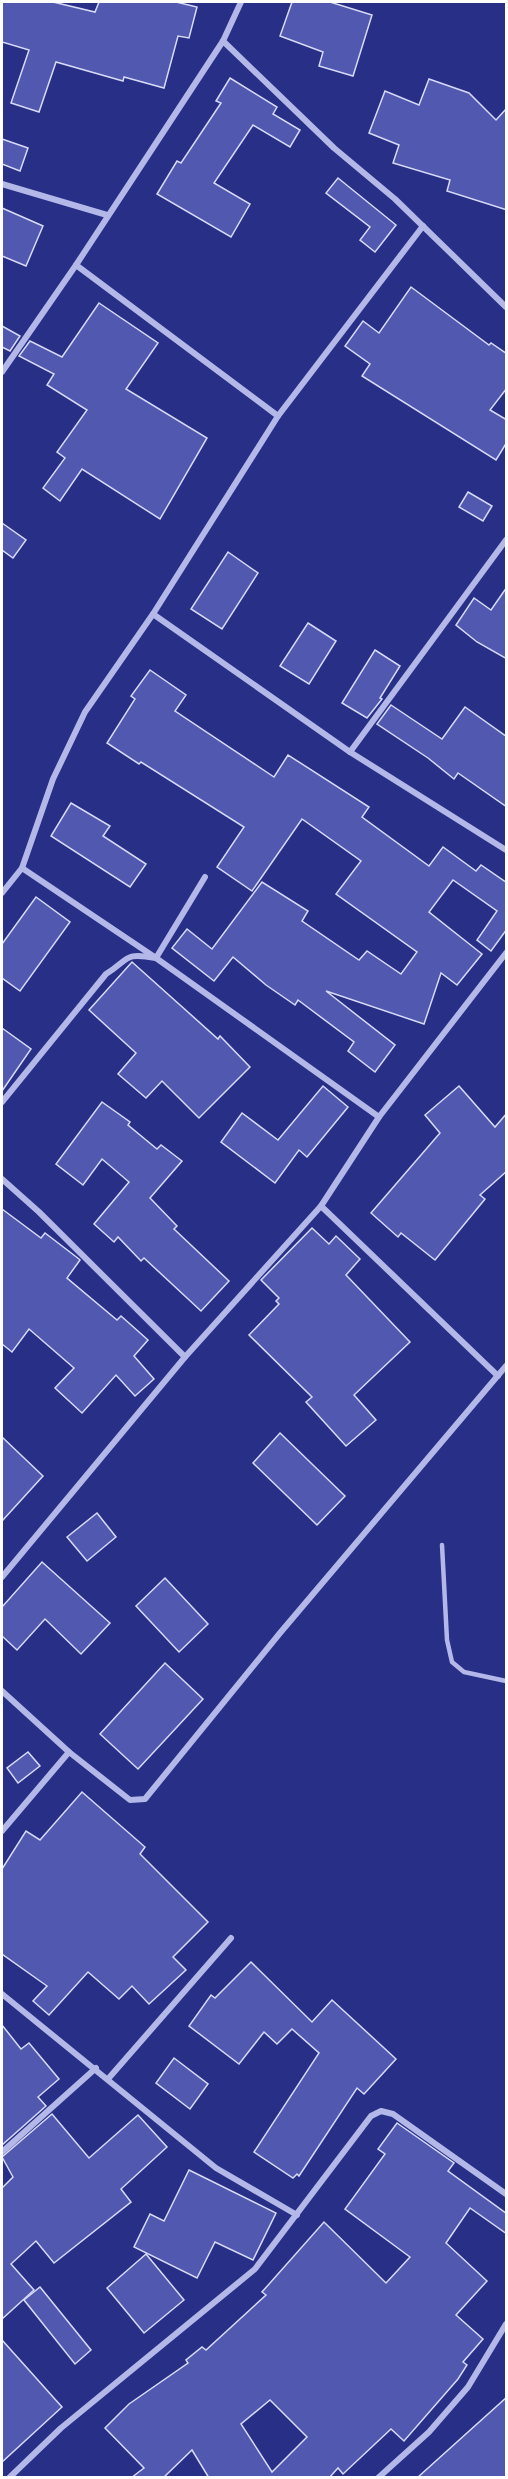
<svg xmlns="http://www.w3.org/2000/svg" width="508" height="2479" font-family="'Sofia Sans Condensed',sans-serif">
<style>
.building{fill:#5058af;stroke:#d7daf7;stroke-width:1.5;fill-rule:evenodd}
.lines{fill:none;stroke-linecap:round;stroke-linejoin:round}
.lane{stroke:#b3b8e8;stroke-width:4.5}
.street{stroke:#b3b8e8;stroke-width:6}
</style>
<rect width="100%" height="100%" fill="#272f87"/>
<!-- building -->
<g class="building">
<polygon points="2,2 53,2 95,12 99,2 176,2 197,7 189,38 178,36 164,88 124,77 123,81 56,62 39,112 11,103 29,50 2,42"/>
<polygon points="292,2 330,2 372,15 353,76 319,66 323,52 280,36"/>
<polygon points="230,78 277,107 273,114 300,130 290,147 253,125 214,183 250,204 231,237 157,194 177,161 181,163 221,103 216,101"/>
<polygon points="429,79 469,93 496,120 507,108 507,210 447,191 450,180 393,163 399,145 369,133 385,91 419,105"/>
<polygon points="2,139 28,148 20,171 2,164"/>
<polygon points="338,178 396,225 375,252 360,240 370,227 326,193"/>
<polygon points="2,208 43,226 26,266 2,256"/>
<polygon points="411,287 489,345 491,343 507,354 507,388 490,410 507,420 507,442 496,460 362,376 370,364 345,346 363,321 379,333"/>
<polygon points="99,303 158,343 126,389 207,438 160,519 82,469 60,501 43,488 65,458 57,452 87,410 47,385 54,374 19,356 30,341 62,357"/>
<polygon points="2,326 20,336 10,351 2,347"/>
<polygon points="468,492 492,506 483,521 459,507"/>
<polygon points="2,523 26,540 13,558 2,550"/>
<polygon points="228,552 258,573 222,629 191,609"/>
<polygon points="507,587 507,659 477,642 456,625 474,598 491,610"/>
<polygon points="308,623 336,641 309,684 280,666"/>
<polygon points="375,650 400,666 380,698 382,699 367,718 342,703"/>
<polygon points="150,670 186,695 175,711 274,777 288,755 369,807 362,817 429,866 443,847 476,871 481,865 507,883 507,929 491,951 477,940 497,911 453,880 429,912 482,954 457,985 441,973 424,1024 326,991 395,1045 375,1072 348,1051 354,1042 298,1000 295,1005 266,985 233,957 214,981 172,948 187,929 212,949 262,882 308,911 302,921 359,960 367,951 401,974 417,952 336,894 361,861 302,819 252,891 217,867 244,827 141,762 139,764 107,743 135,699 131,696"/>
<polygon points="391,705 442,739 465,707 507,737 507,807 458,773 454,779 428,758 377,724"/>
<polygon points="71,803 110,826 103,836 146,864 130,887 51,836"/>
<polygon points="36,897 70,922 20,991 2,978 2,944"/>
<polygon points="132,962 218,1039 220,1036 250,1067 199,1118 162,1081 146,1098 118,1074 136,1053 89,1010"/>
<polygon points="2,1028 31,1049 2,1091"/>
<polygon points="323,1086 348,1107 307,1157 299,1150 275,1183 221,1142 242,1113 278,1140"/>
<polygon points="459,1086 495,1127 507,1113 507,1171 480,1195 485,1199 435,1260 401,1233 398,1237 371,1213 440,1133 425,1115"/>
<polygon points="102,1102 130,1122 128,1125 157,1149 161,1145 182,1161 150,1198 177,1226 174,1229 229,1281 201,1311 144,1258 141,1261 118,1237 114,1242 94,1224 129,1182 102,1159 83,1185 56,1164"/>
<polygon points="2,1209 41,1238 45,1233 79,1259 80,1260 67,1278 117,1320 121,1316 148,1340 134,1356 154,1379 135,1396 116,1375 82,1413 55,1388 74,1368 29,1329 12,1352 2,1344"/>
<polygon points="312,1228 329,1244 336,1236 360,1259 346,1275 410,1342 354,1395 376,1420 346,1446 306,1402 312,1397 249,1335 279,1304 276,1301 279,1298 261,1280"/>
<polygon points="280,1433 345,1496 317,1525 253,1463"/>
<polygon points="2,1437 43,1476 2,1521"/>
<polygon points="97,1513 116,1537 87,1561 67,1537"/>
<polygon points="42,1562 110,1623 81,1654 45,1619 17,1650 2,1636 2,1607"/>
<polygon points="165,1578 208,1624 179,1652 136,1606"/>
<polygon points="165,1663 203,1699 138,1769 100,1734"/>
<polygon points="28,1752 40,1766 18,1783 7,1768"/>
<polygon points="82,1792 145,1847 140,1854 208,1922 173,1957 186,1970 149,2004 132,1986 119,1999 88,1972 49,2015 33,2001 47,1986 2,1954 2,1869 26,1831 40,1840"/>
<polygon points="251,1962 312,2022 332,2000 396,2059 364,2094 357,2088 299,2176 297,2174 293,2178 254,2152 319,2053 292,2029 277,2044 264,2032 239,2064 189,2026 211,1995 215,1998"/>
<polygon points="2,2025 21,2049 29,2043 59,2079 38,2097 46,2106 2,2145"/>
<polygon points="174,2058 208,2084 190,2109 156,2083"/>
<polygon points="52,2114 89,2158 138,2115 167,2147 121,2189 131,2202 54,2263 36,2241 11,2264 34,2290 2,2319 2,2188 13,2177 2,2157"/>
<path d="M397,2123L454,2163L448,2171L507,2214V2234L470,2208L446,2243L487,2281L456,2315L483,2339L463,2362L467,2365L458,2379L404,2441L391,2429L343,2474L338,2468L329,2478H209L192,2450L163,2478H131L144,2468L105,2428L129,2404L188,2363L186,2360L202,2347L206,2350L266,2295L262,2292L324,2222L386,2283L410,2257L345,2209L385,2154L378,2149ZM270,2400L307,2437L272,2472L241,2424Z"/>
<polygon points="189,2170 276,2213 253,2260 215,2242 197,2278 134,2247 150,2214 164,2221"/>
<polygon points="146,2254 184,2300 144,2333 107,2288"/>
<polygon points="40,2287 91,2350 75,2364 24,2300"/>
<polygon points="2,2340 62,2407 2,2462"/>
<polygon points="507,2397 507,2478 417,2478"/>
</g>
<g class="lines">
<!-- lane -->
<polyline class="lane" points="442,1545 447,1640 452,1662 464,1672 506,1681"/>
<!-- street -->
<g class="street">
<polyline points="223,41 334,148 395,199 506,307"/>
<polyline points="2,184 107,215"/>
<polyline points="423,226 278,416 153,614 350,752 506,850"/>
<polyline points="76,265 278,416"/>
<polyline points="2,372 76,265 223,41 241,2"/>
<polyline points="350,752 506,540"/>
<polyline points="22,868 53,779 85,712 153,614"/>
<polyline points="2,893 22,868 156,958 379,1117"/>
<path d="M2,1102L106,974C130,959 123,952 156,958L205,877"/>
<polyline points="2,1179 39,1212 185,1357"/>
<polyline points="321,1206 498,1376"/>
<polyline points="2,1577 185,1357 321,1206 379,1117 506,953"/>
<polyline points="2,1691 69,1752 130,1800 145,1799 280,1633 506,1366"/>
<polyline points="2,1831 69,1752"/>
<polyline points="2,1994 216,2168 297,2215"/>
<polyline points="108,2079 231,1938"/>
<polyline points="2,2152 96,2068"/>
<polyline points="9,2478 61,2428 255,2269 371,2116 381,2111 393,2114 506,2194"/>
<polyline points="378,2478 429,2432 468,2387 506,2324"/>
</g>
</g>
<!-- border -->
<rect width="508" height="2479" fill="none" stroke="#ffffff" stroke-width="6"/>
</svg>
